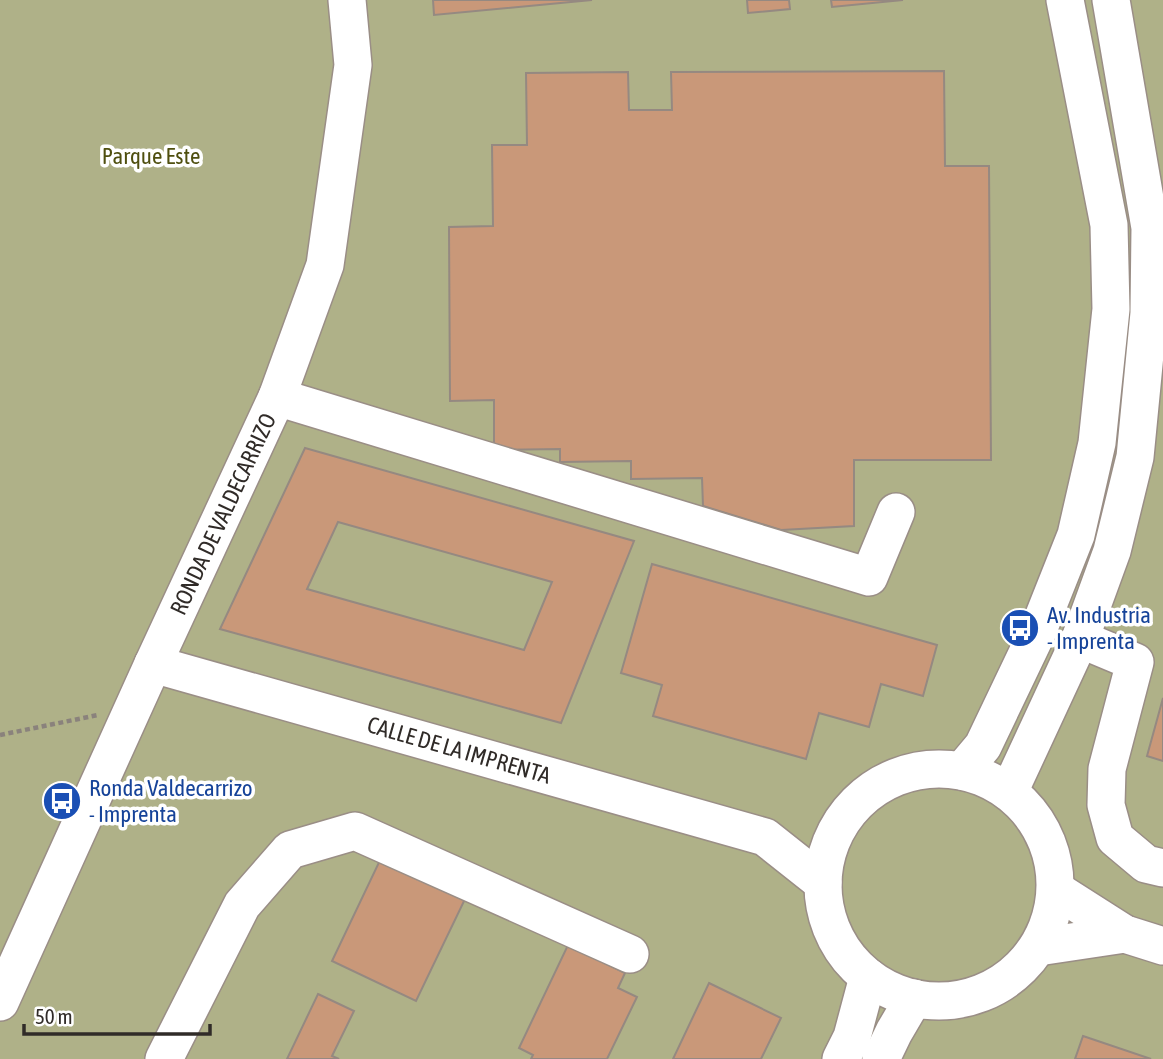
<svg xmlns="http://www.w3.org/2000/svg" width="1163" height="1059" font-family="'Asap Condensed',sans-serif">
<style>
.green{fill:#afb188}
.building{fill:#c99879;stroke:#958981;stroke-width:2;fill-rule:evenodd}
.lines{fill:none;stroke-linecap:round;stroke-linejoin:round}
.minor-casing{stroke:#9a8e86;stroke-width:40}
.path{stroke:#8a827c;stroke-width:4.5;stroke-dasharray:5 3.5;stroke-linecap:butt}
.minor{stroke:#fff;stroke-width:37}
.labels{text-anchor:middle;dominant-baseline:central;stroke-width:7;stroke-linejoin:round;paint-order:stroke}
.park-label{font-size:23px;fill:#4f4f0f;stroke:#fff}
.street-label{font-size:23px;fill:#302b28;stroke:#fff}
.transit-label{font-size:23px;fill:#164399;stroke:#fff;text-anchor:start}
</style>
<rect width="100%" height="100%" fill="#e9ddd4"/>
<!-- green -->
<rect class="green" x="0" y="0" width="1163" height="1059"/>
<!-- building -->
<g class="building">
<polygon points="433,0 592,0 434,15"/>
<polygon points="747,0 789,0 790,9 748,13"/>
<polygon points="831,0 903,0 832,7"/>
<polygon points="944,71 945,166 989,166 991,460 854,460 854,526 781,530 703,506 702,478 631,479 631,461 560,462 560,449 494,450 494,400 450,401 449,227 493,226 492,145 527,145 526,73 628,72 629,110 672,110 671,72"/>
<path d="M305,448L634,541L561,723L220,629ZM338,522L552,582L524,650L307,589Z"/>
<polygon points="652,564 937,645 923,696 881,684 869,727 819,713 806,759 653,716 662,685 621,673"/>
<polygon points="1163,698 1163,761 1147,756"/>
<polygon points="382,856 466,897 416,1001 332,961"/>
<polygon points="568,945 625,973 618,988 637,997 607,1059 531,1059 533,1055 519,1048"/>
<polygon points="709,983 781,1018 761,1059 673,1059"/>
<polygon points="318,994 354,1011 332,1056 339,1059 287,1059"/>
<polygon points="1083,1036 1151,1059 1075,1059"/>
</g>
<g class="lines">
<!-- minor casing -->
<g class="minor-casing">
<g id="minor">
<polyline points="277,397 869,577 896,512"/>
<polyline points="1080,639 1135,662 1107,769 1106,805 1115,838 1146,864 1163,868"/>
<polyline points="153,664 765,837 823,883"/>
<circle cx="939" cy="885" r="116"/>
<polyline points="962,771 983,746 1037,633 1076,535 1097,443 1111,309 1109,225 1065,0"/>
<polyline points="1009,792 1080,639 1112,551 1135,457 1149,313 1150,228 1111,0"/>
<polyline points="1056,890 1125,934 1163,946"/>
<polyline points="1038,947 1125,934"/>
<polyline points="0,1002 153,664 277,397 325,265 353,65 347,0"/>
<polyline points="164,1059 242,905 290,850 355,831 630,954"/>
<polyline points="841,1059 852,1037 868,977"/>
<polyline points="881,1059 894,1032 914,998"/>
</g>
</g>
<!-- path -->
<polyline class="path" points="0,735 98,715"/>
<!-- minor -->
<use href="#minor" class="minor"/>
</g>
<!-- icons -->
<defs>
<g id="bus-disc" transform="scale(2.0125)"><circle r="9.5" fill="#1a4fb4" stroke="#fff"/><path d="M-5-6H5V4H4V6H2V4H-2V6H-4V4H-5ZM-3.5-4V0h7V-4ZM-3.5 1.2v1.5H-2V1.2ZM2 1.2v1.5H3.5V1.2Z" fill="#fff"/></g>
</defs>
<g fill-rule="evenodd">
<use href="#bus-disc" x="1020" y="628"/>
<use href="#bus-disc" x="62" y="801"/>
</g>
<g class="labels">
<!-- park labels -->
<g class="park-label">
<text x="151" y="156">Parque Este</text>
</g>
<!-- street labels -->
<g class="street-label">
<text transform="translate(223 514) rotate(-65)">RONDA DE VALDECARRIZO</text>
<text transform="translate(459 750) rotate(16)">CALLE DE LA IMPRENTA</text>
</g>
<!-- transit labels -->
<g class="transit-label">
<text x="1047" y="615">Av. Industria<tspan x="1047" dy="26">- Imprenta</tspan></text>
<text x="89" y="788">Ronda Valdecarrizo<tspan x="89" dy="26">- Imprenta</tspan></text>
</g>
</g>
<!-- scale -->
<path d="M24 1024v10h186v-10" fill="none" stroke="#302b28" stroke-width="3.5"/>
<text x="35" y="1024" font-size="21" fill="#302b28" stroke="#ffffff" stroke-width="5" paint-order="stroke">50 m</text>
</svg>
